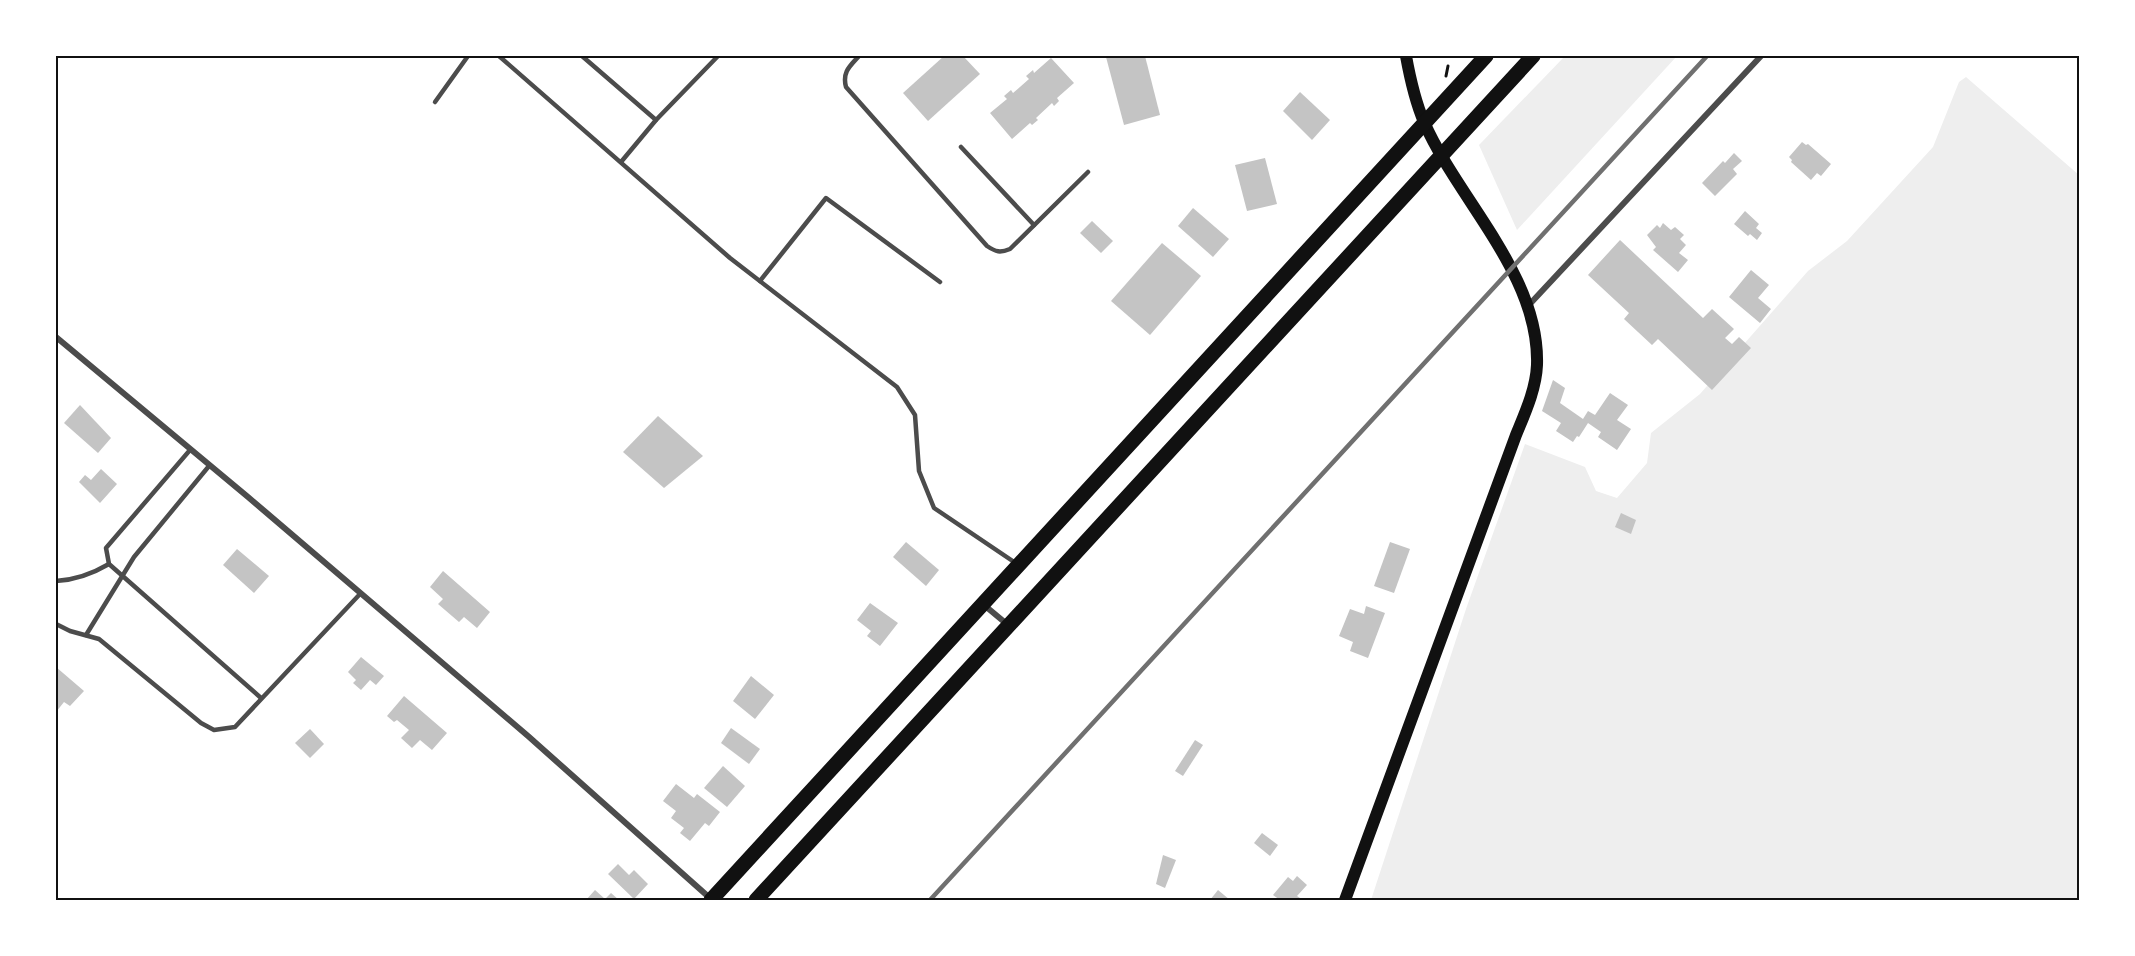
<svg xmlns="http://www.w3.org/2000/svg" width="2135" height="956" font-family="'Golos Text',sans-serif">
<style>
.green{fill:#eee}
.building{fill:#c4c4c4}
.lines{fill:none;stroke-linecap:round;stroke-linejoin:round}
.path{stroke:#111;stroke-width:3}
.service{stroke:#4c4c4c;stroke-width:4.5}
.minor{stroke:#4c4c4c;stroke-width:6}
.secondary{stroke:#111;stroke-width:12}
.primary{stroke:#111;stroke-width:15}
.rail{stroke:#707070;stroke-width:4.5}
.neatline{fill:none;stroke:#111;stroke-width:2}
</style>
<rect width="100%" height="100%" fill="#fff"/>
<!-- green -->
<g class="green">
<polygon points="1565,56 1677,56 1517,230 1479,145"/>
<polygon points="1966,77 2079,175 2079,900 1371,900 1466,609 1525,444 1585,467 1596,491 1617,498 1647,463 1651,433 1700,394 1808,271 1847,241 1933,147 1959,82"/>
</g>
<!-- building -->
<g class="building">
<polygon points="944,56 963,56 980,74 928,121 903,93"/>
<polygon points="1113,56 1145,56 1160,115 1124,125 1106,57"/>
<polygon points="1051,58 1074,83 1057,98 1059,101 1054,106 1052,103 1036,118 1038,120 1032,125 1030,123 1012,139 990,113 1007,99 1004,96 1011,90 1013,93 1029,79 1026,76 1033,70 1034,73"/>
<polygon points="1300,92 1330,120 1312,140 1283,111"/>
<polygon points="1802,142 1806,145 1808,144 1831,164 1821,176 1817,173 1811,180 1791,162 1792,160 1789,157"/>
<polygon points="1734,153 1742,161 1733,169 1737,174 1715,196 1702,183 1723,161 1725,163"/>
<polygon points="1265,158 1277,204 1247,211 1235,165"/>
<polygon points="1193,208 1229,239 1213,257 1178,226"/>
<polygon points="1745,211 1759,224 1756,228 1762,233 1757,240 1750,234 1748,236 1734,224"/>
<polygon points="1092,221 1113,241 1101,253 1080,233"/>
<polygon points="1663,223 1671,230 1675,227 1684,235 1680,239 1686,245 1679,253 1688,260 1678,272 1653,250 1656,247 1647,235 1657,225 1660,228"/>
<polygon points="1620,240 1703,318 1712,309 1734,329 1725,338 1732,344 1739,337 1751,348 1712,390 1658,339 1652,345 1624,319 1629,313 1588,275"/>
<polygon points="1162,243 1201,276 1150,335 1111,301"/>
<polygon points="1751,270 1769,285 1758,298 1771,309 1760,323 1729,297"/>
<polygon points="1553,380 1565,388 1560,403 1583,419 1588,411 1595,415 1610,393 1628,405 1617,420 1631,429 1617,450 1598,437 1601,432 1588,423 1579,437 1577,436 1573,442 1556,431 1561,423 1542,411"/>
<polygon points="80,405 111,438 98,453 64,423"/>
<polygon points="658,416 703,456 664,488 623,452"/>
<polygon points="101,469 117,484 100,503 79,482 85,475 91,480"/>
<polygon points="1621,513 1636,520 1631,534 1615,527"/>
<polygon points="906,542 939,570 926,586 893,557"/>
<polygon points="1390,542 1410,549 1394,593 1374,586"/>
<polygon points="237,549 269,576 254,593 223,565"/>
<polygon points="443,571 490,612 477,628 464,617 459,622 438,604 443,599 430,587"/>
<polygon points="870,603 898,623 880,646 867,636 871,631 857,620"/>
<polygon points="1366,606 1385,613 1368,658 1350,651 1353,642 1339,636 1350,609 1364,614"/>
<polygon points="361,657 384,676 376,685 370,680 361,690 353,683 356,680 348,672"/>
<polygon points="56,667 84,691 70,706 64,702 56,712"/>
<polygon points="751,676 774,695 755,719 733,701"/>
<polygon points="404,696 447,733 432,750 420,740 412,748 401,738 409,730 397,720 394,722 387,716"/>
<polygon points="731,728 760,749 749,764 721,743"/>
<polygon points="310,729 324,744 310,758 295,743"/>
<polygon points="1195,740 1203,745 1183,776 1175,771"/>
<polygon points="723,766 745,786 727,807 704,788"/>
<polygon points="676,784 694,798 697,794 720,812 709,826 705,823 690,841 680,833 684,828 671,818 676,811 663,801"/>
<polygon points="1262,833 1278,845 1270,856 1254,843"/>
<polygon points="1163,855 1176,860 1165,888 1156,884"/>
<polygon points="618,864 629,875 634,870 648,884 634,899 608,874"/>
<polygon points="1297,876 1307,885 1297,896 1300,898 1298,900 1280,900 1273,895 1288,877 1293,881"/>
<polygon points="595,890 605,899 611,893 619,900 586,900"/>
<polygon points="1218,890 1230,900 1210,900"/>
</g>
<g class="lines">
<!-- path -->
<polyline class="path" points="1446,76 1448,66"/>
<!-- service -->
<g class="service">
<polyline points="499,56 730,258 897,387 915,415 919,471 934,508 1017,564"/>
<polyline points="582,56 656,120 718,56"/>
<path d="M859,56C850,66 842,72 846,87L987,246C996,252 1000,253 1010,249L1088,172"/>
<polyline points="435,102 468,56"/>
<polyline points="961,147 1034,225"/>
<polyline points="621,162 656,120"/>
<polyline points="760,281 826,198 940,282"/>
<polyline points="190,450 106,548 109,564 261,698"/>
<path d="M56,581C75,580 92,574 109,564"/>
<polyline points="56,624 70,631 99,639 201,723 214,730 235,727 360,594"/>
<polyline points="86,635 134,557 209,466"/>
</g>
<!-- minor -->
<g class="minor">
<polyline points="1528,306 1761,56"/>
<polyline points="56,337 248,497 528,736 711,899"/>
<polyline points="984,605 1008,625"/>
</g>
<!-- secondary -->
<path class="secondary" d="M1345,900L1516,435C1525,413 1536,389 1537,365C1540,275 1458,200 1424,122C1415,101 1410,78 1406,56"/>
<!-- primary -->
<g class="primary">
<polyline points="711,900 1486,56"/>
<polyline points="756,900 1533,56"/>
</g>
<!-- rail -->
<polyline class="rail" points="930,900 1707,56"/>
</g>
<!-- border -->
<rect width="2135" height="956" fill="none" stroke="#ffffff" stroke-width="114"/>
<rect x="57" y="57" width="2021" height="842" class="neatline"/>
</svg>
